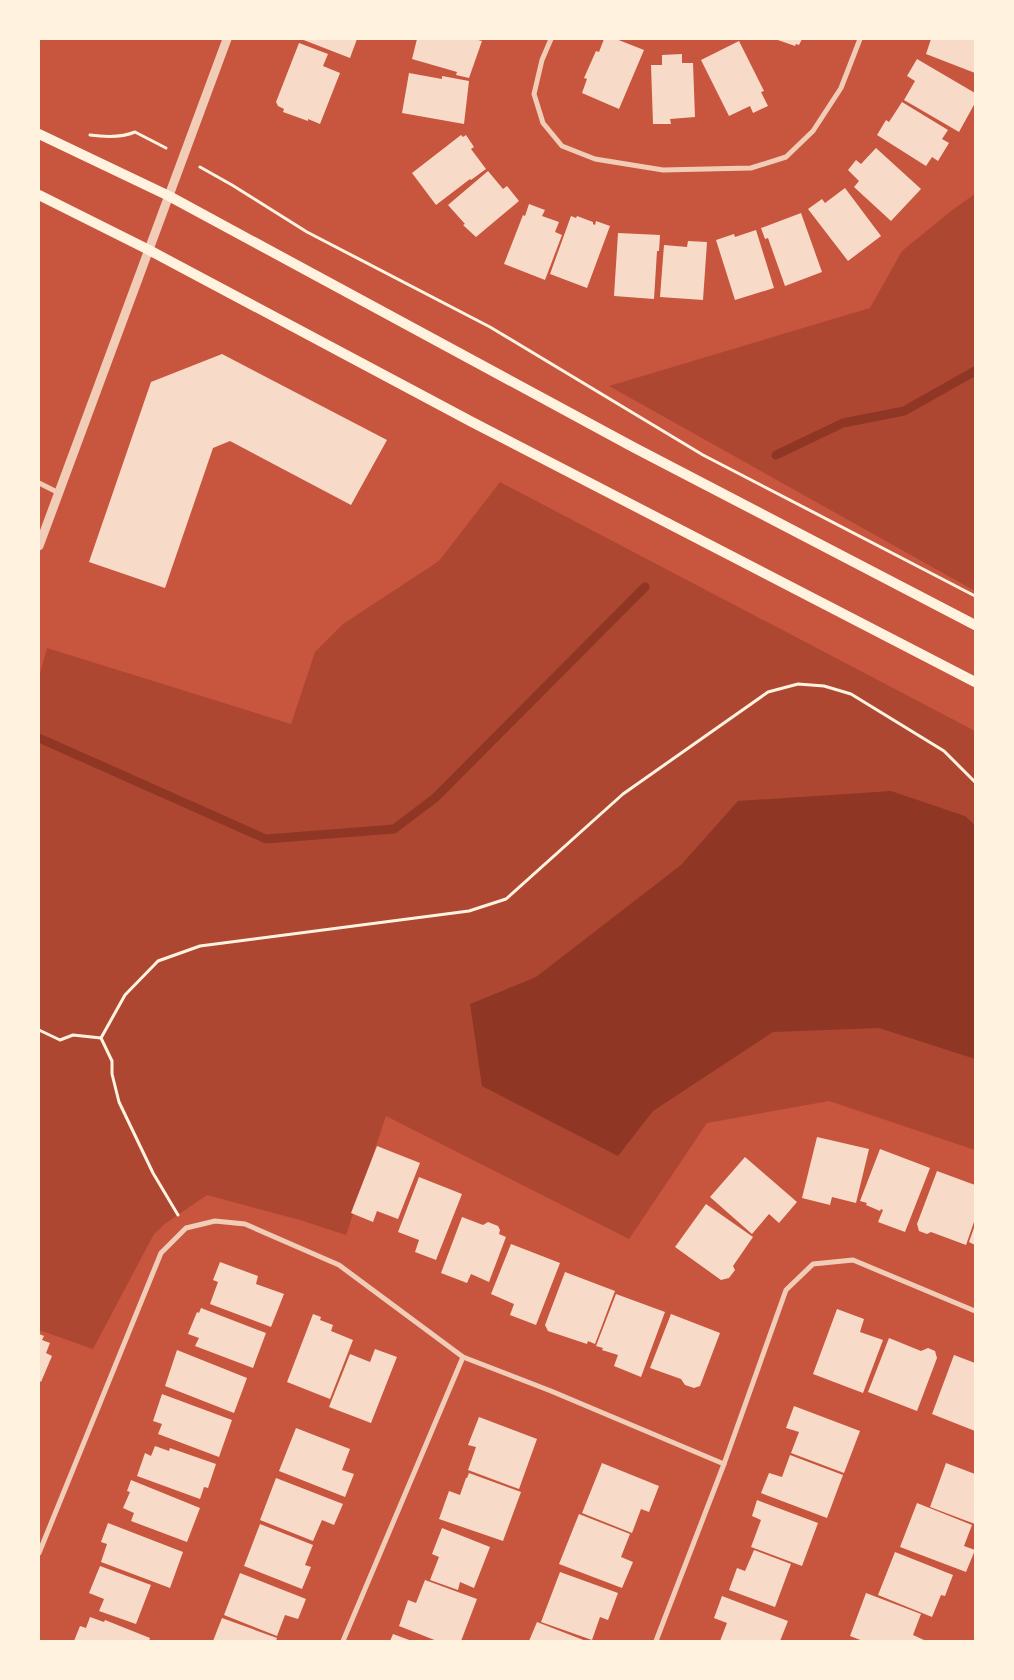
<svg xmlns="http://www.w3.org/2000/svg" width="1014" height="1680" font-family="'Space Grotesk',sans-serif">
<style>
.green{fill:#ae4732}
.water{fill:#8f3625}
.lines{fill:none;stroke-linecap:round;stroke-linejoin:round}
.stream{stroke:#8f3625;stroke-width:9}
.building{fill:#f7dbc8}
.path{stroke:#fff3e0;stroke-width:3}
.minor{stroke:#f1ccb7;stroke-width:5}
.tertiary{stroke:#f1ccb7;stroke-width:9}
.secondary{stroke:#fff3e0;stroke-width:10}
</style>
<rect width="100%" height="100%" fill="#c8553d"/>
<!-- green -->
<g class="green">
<polygon points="975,194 975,591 609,386 870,308 902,251 951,211"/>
<polygon points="500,482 975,731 975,1150 829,1101 707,1123 629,1239 386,1116 346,1235 300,1220 207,1195 166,1223 154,1234 93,1349 39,1330 39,677 47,648 291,724 315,652 343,624 439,561"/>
</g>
<!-- water -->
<polygon class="water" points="891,791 965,816 975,825 975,1059 879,1028 773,1032 653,1111 618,1156 482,1086 470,1004 536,977 681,865 738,801"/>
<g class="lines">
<!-- stream -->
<g class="stream">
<polyline points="776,455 843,423 904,411 975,371"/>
<polyline points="39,738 266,839 394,829 435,798 645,587"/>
</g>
</g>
<!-- building -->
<g class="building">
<polygon points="301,39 357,39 350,58"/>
<polygon points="417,39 478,39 478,40 482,41 469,78 456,75 457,72 412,59"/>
<polygon points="604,39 616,39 644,50 619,109 582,93 587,79 584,78 596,51 599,52"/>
<polygon points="775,39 802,39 799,45 796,44 795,46"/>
<polygon points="931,39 975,39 975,73 926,54"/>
<polygon points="739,41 764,91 761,92 768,106 753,113 750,106 729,116 701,60"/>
<polygon points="299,43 328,54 323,66 340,73 320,124 308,119 308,121 283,112 284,109 278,106 276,102"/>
<polygon points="682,54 682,63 693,63 695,117 670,119 671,124 653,124 651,65 662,65 662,55"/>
<polygon points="917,59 975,93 975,103 959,132 904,100 915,81 907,76"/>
<polygon points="409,73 442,79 442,76 469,81 464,124 402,113"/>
<polygon points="902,102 948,130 942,139 949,143 938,161 932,157 926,166 877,135 886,120 889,122"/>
<polygon points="461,135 463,137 466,135 474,147 471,149 486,169 471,180 470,179 436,205 412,173"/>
<polygon points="876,148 921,189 891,221 854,187 859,181 848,170 856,160 861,164"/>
<polygon points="488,171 503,189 507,186 519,201 476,237 463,225 465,224 448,205"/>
<polygon points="845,188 881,236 848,261 808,209 822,199 825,203"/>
<polygon points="529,204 545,210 542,216 559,222 555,232 562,235 545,280 504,264 523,215 525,216"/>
<polygon points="801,213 822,272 785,286 768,238 765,239 761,228"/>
<polygon points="571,216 576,218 577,216 593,222 593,224 595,225 596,221 610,226 587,288 550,274"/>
<polygon points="756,230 774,288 735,300 716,240 734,234 735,237"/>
<polygon points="618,233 660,235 659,251 657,251 654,299 614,296"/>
<polygon points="688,241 707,242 703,300 660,297 664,245 687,247"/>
<polygon points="222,354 387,440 351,505 230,441 213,448 165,588 89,562 151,382"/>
<polygon points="817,1137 869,1149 856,1203 832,1197 830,1205 802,1198"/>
<polygon points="377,1146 420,1163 398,1219 377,1211 373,1222 351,1213"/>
<polygon points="880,1149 930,1168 905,1232 878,1222 883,1210 881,1209 880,1211 866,1205 867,1203 860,1201"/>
<polygon points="745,1157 797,1202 779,1223 769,1214 752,1234 710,1197"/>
<polygon points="937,1171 975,1185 975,1219 966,1245 931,1232 927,1234 919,1231 917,1224"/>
<polygon points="419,1177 462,1194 436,1260 415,1252 419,1240 398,1232"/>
<polygon points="706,1204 753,1237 733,1266 735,1270 729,1278 721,1280 675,1247"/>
<polygon points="462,1217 483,1225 488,1222 498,1226 500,1230 499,1234 506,1237 489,1282 471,1274 467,1283 441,1273"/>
<polygon points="975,1225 975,1245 969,1242"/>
<polygon points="511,1244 560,1263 536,1325 510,1315 514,1304 491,1294"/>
<polygon points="220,1262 258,1276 256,1284 284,1294 271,1327 210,1304 218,1282 213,1280"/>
<polygon points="565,1272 615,1291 595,1344 588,1341 587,1344 548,1331 545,1325"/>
<polygon points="616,1294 665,1312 641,1377 614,1366 618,1355 602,1350 603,1348 596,1346"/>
<polygon points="201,1308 266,1333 253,1368 195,1346 199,1338 188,1334 197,1312 199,1313"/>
<polygon points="837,1309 864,1319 860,1332 883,1340 863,1393 813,1374"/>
<polygon points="313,1314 321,1317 320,1320 333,1325 331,1331 353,1340 330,1399 287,1382"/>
<polygon points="671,1314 720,1333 700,1386 694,1388 685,1385 681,1379 650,1368"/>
<polygon points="39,1334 44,1336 42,1340 50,1343 46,1353 52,1356 41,1382 39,1380"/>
<polygon points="889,1338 921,1351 928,1348 935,1351 937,1358 917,1411 868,1392"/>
<polygon points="375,1349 397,1357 371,1423 329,1407 350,1354 370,1362"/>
<polygon points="177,1350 247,1378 234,1413 165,1386"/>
<polygon points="954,1355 975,1363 975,1431 932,1414"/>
<polygon points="162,1394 232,1420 219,1457 158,1434 162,1424 153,1421"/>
<polygon points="794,1406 860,1431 844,1473 791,1453 799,1432 786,1428"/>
<polygon points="479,1417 537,1439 519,1489 468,1470 476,1447 468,1445"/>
<polygon points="296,1428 350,1449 342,1470 354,1474 345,1497 279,1471"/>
<polygon points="155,1446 169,1451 170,1448 216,1464 208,1488 204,1487 200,1499 137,1476 145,1453 151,1456"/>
<polygon points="790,1455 843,1475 827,1518 761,1493 769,1473 782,1477"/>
<polygon points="602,1463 659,1486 649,1512 641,1509 632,1533 582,1513"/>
<polygon points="946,1463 975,1474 975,1524 930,1507"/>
<polygon points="469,1473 521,1492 503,1541 439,1519 449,1491 460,1495 466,1478 467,1478"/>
<polygon points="276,1478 343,1504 334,1525 322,1520 313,1541 260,1520"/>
<polygon points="131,1480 200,1508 187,1542 131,1521 134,1513 123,1508 130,1492 127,1491"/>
<polygon points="757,1500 818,1523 802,1566 751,1547 761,1520 752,1516"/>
<polygon points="917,1503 972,1525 964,1546 975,1550 966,1572 900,1547"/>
<polygon points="579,1514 630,1534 621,1557 633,1562 622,1588 559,1564"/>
<polygon points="108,1523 183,1552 170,1588 101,1562 107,1544 101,1542"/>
<polygon points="260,1524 313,1545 305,1565 311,1567 302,1589 244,1566"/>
<polygon points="442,1528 490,1547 474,1588 460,1582 458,1590 430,1580 439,1557 432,1554"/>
<polygon points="754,1550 791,1564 775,1607 729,1590 737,1568 745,1571"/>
<polygon points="895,1552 953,1575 945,1596 941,1595 932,1617 878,1595"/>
<polygon points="100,1566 151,1585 136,1624 99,1611 104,1599 89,1593"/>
<polygon points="560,1572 618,1593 608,1620 600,1617 592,1640 541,1622"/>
<polygon points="240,1573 306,1599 298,1619 285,1615 277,1636 224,1615"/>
<polygon points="425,1580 477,1599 461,1641 437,1641 399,1626 408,1600 416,1603"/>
<polygon points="866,1593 921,1614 913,1635 924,1640 923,1641 863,1641 850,1636"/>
<polygon points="722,1596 788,1621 780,1641 720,1641 727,1623 714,1618"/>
<polygon points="90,1617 104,1622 105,1620 150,1638 149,1641 74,1641 80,1626 86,1628"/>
<polygon points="222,1618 277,1638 276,1641 213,1641"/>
<polygon points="537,1622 586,1641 529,1641"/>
<polygon points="393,1634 412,1641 390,1641"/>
</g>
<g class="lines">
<!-- path -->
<g class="path">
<path d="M90,135C105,137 121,138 135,132L166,148"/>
<polyline points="200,167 232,185 307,232 490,327 703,455 975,596"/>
<polyline points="39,1030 60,1040 73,1035 101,1038"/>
<polyline points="178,1215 153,1173 119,1102 112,1074 112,1061 101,1038 125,995 158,961 200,946 469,911 506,899 623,794 768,692 798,684 824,686 851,694 944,751 975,782"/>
</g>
<!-- minor -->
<g class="minor">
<polyline points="551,39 542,60 534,94 543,123 562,146 595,159 663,170 751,168 786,157 813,131 841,88 860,39"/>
<polyline points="39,483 59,493"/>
<polyline points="39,1553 161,1253 186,1228 215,1221 245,1224 339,1265 463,1357 551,1391 724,1464"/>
<polyline points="343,1641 463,1357"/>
<polyline points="656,1641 724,1464 786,1290 813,1264 853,1260 975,1311"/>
</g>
<!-- tertiary -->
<polyline class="tertiary" points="39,546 227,39"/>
<!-- secondary -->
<g class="secondary">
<polyline points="39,134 169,196 633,447 975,625"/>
<polyline points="39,195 149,250 472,422 975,682"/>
</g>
</g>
<!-- border -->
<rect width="1014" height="1680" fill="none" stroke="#fff3e0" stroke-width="80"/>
</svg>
